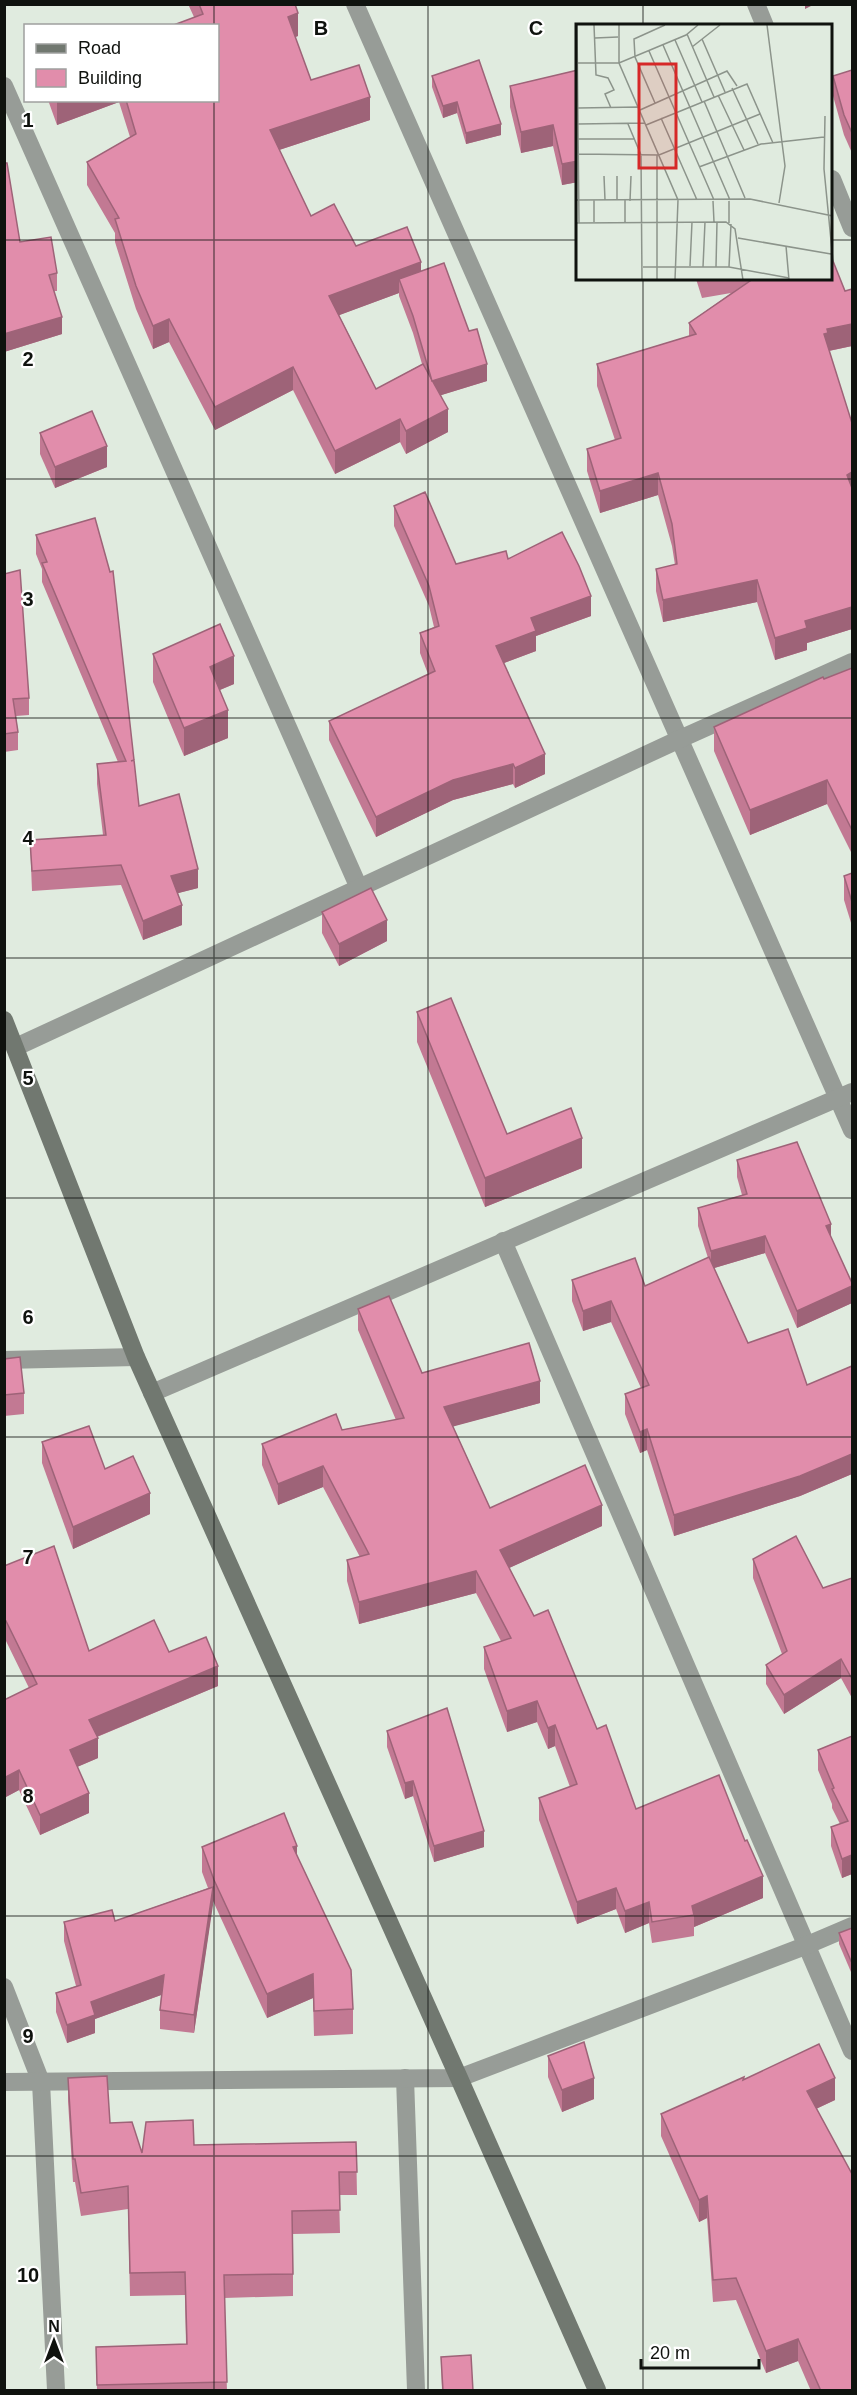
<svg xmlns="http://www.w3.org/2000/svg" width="857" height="2395" font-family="Arial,sans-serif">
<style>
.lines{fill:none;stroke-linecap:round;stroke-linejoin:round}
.street{stroke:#979c97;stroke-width:18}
.secondary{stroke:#717870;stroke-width:18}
.wall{fill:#c27993;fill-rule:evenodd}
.shaded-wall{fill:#9e6378}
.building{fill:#e18dab;stroke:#9e6378;stroke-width:1.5}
.grid{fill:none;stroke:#0f120e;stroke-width:1.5;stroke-opacity:0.55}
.inset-road{fill:none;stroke:#8c948b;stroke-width:1.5}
.view{fill:#d62828;fill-opacity:0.15;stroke:#d62828;stroke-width:3}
.inset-edge{fill:none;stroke:#0f120e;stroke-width:3}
.grid-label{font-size:20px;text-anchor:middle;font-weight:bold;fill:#0f120e;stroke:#fff;stroke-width:4.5;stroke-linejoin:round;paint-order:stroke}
</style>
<rect width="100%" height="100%" fill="#e0ebdf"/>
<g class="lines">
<!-- street -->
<g class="street">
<polyline points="355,4 852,1130"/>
<polyline points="756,4 765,26"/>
<polyline points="4,86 359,888"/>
<polyline points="832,179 852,228"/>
<polyline points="16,1047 680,739 852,662"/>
<polyline points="503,1241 852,2051"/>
<polyline points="4,1360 136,1357"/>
<polyline points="152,1393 852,1092"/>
<polyline points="4,1987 41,2082 56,2390"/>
<polyline points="405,2078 416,2390"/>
<polyline points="4,2082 459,2078 805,1946 852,1926"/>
</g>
<!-- secondary -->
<polyline class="secondary" points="4,1020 136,1357 459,2078 597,2390"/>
</g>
<!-- wall -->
<g class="wall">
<path d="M188,4H295L298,36L295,37L311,80L370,120L279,150L311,216L356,246L421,271L487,381L441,395L448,432L406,454L400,442L335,474L293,390L215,430L169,342L153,349L136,309L115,242V233L87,185V162L130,137L119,102L57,125L48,100H218L194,17ZM399,293V296L413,333L422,364L376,389L339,315Z"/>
<polygon points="578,70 578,182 562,185 553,146 521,153 510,107 510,86"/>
<polygon points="852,70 852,153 844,135 833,96 833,76"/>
<polygon points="432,76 501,135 466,144 457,113 443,118 432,87"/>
<polygon points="4,163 20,242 57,273 57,291 54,291 62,334 4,352"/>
<polygon points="696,279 831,279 845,291 852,290 852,346 829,351 852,423 852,629 807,643 807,650 775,660 757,602 663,622 656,591 656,569 675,565 672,546 658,495 600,513 587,471 587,449 615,440 597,386 597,364 689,336 689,323 731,293 702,298"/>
<polygon points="40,433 107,467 55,488 40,454"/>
<polygon points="394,506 456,564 508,559 591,616 536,636 536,651 504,663 545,774 515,788 513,784 453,800 376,837 329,740 329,721 428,674 420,653 420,633 434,627 429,606 394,526"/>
<polygon points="95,518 139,806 198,888 178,893 182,925 143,940 121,885 32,891 30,840 103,835 97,784 97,764 118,762 42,582 42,569 36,554 36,535"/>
<polygon points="4,574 29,698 29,715 16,716 18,732 18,750 4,752"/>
<polygon points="153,654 234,684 220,690 228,738 184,756 153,682"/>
<polygon points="852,668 852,854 827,804 750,835 714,751 714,727 824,679"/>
<polygon points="852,873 852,926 844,900 844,876"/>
<polygon points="322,912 387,941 339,966 322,933"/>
<polygon points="417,1012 507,1134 582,1168 485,1207 417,1042"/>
<polygon points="737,1160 831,1237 852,1283 852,1303 797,1328 765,1253 714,1268 748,1343 807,1385 852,1366 852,1474 800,1496 674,1536 647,1450 640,1453 625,1414 625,1394 641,1388 611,1322 583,1331 572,1301 572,1280 645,1286 708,1258 698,1226 698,1208 742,1195 737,1177"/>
<polygon points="358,1309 422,1373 540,1403 453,1426 490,1508 602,1526 509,1568 534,1616 597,1729 636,1809 763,1898 694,1927 694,1936 652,1943 649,1923 625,1933 616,1909 577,1924 539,1820 539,1798 570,1787 555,1746 548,1749 537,1722 507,1732 484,1669 484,1647 501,1641 476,1593 359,1624 347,1581 347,1560 360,1557 323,1487 278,1505 262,1465 262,1444 396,1420 358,1330"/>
<polygon points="4,1359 24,1393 24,1414 4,1416"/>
<polygon points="42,1442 105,1469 150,1514 73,1549 42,1463"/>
<polygon points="753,1559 823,1588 852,1578 852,1698 841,1678 784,1714 766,1684 766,1665 782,1654 753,1578"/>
<polygon points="4,1566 89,1651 169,1652 218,1686 97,1737 98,1758 77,1767 89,1813 40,1835 19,1790 4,1798 29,1688 6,1641"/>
<polygon points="387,1731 484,1847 434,1862 413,1796 405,1799 387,1747"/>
<polygon points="852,1736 852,1874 842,1878 831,1846 831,1827 840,1824 832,1808 832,1804 818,1770 818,1750"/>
<polygon points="202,1847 297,1856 353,2009 353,2034 314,2036 313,1998 267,2018 213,1901 194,2033 160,2029 160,2010 161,1995 95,2019 95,2033 67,2043 56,2012 56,1993 76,1986 64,1941 64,1922 115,1921 208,1888 202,1872"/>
<polygon points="852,1928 851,1972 839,1944 839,1933"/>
<polygon points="548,2056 594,2099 562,2112 548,2077"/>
<polygon points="68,2078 110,2123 142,2153 194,2145 356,2142 357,2195 339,2195 340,2233 293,2234 293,2296 224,2298 227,2391 97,2391 96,2347 186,2344 185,2295 130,2296 128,2209 81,2216 75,2182 73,2182 68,2101"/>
<polygon points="744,2080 835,2100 816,2109 852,2391 811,2391 798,2361 766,2373 736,2300 713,2302 707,2218 699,2222 661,2136 661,2114"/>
<polygon points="441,2357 473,2391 442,2391"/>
</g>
<!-- shaded-wall -->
<g class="shaded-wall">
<polygon points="805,4 815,4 805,9"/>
<polygon points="298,13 298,36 288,40 288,17"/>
<polygon points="370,97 370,120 270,153 270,130"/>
<polygon points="61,100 119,100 119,102 57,125 57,102"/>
<polygon points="457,102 457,113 443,118 443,106"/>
<polygon points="501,124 501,135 466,144 466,133"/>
<polygon points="553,125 553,146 521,153 521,132"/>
<polygon points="578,161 578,182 562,185 562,164"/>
<polygon points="421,262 421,285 399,279 399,293 329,319 329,296"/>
<polygon points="62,317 62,334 4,352 4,334"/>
<polygon points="169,319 169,342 153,349 153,326"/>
<polygon points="852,324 852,346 828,351 824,334 827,329"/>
<polygon points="487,364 487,381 432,398 432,381"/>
<polygon points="293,367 293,390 215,430 215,407"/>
<polygon points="448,409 448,432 406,454 406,431"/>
<polygon points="400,419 400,442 335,474 335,451"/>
<polygon points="107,446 107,467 55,488 55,467"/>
<polygon points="852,472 852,494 847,475"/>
<polygon points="658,473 658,495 600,513 600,491"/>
<polygon points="757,580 757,602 663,622 663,600"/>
<polygon points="591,596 591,616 536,636 536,651 496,666 496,646 531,618"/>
<polygon points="852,607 852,629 807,643 807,650 775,660 775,638 805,621"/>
<polygon points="234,656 234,684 210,694 210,667"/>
<polygon points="228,710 228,738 184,756 184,728"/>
<polygon points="545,754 545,774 515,788 515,768"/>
<polygon points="513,764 513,784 453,800 376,837 376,817 453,780"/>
<polygon points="827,780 827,804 750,835 750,810"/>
<polygon points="198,869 198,888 171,895 171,876"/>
<polygon points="182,905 182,925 143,940 143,921"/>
<polygon points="387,920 387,941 339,966 339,944"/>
<polygon points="582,1138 582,1168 485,1207 485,1178"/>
<polygon points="831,1224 831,1241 826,1226"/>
<polygon points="765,1236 765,1253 711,1269 711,1251"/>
<polygon points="852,1286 852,1303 797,1328 797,1311"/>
<polygon points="611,1301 611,1322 583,1331 583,1311"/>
<polygon points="540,1381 540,1403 444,1429 444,1407"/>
<polygon points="647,1429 647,1450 640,1453 640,1432"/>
<polygon points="852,1454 852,1474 800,1496 674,1536 674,1515"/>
<polygon points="323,1466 323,1487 278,1505 278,1484"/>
<polygon points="150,1493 150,1514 73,1549 73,1527"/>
<polygon points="602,1505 602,1526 500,1572 500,1550"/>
<polygon points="476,1571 476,1593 359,1624 359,1602"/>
<polygon points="6,1621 6,1641 4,1642 4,1622"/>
<polygon points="841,1659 841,1678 784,1714 784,1695"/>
<polygon points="218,1666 218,1686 89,1740 89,1720"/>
<polygon points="537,1701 537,1722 507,1732 507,1711"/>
<polygon points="555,1725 555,1746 548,1749 548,1728"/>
<polygon points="98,1738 98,1758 70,1770 70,1750"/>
<polygon points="19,1770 19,1790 4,1798 4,1778"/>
<polygon points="413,1781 413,1796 405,1799 405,1783"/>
<polygon points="89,1793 89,1813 40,1835 40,1815"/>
<polygon points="484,1831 484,1847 434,1862 434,1846"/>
<polygon points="297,1846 297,1871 293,1847"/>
<polygon points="852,1855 852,1874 842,1878 842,1859"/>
<polygon points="763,1876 763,1898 694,1927 694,1915 692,1906"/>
<polygon points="213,1887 213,1905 194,2033 194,2015"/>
<polygon points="616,1888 616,1909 577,1924 577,1902"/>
<polygon points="649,1902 649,1923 625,1933 625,1911"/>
<polygon points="852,1960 852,1971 851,1972 851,1961"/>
<polygon points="313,1974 313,1998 267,2018 267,1994"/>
<polygon points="164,1975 164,1994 95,2019 95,2033 67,2043 67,2025 91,2002"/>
<polygon points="594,2078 594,2099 562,2112 562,2090"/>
<polygon points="835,2078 835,2100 807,2113 807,2091"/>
<polygon points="707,2196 707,2218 699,2222 699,2200"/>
<polygon points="798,2339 798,2361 766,2373 766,2351"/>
</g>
<!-- building -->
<g class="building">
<polygon points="199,4 295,4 298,13 288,17 311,80 359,65 370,97 270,130 311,216 334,204 356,246 407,227 421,262 329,296 376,389 423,364 448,409 406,431 400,419 335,451 293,367 215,407 169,319 153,326 136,286 115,219 119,218 87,162 136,134 126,100 218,100 218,26 171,26 203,14"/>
<polygon points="479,60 501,124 466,133 457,102 443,106 432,76"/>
<polygon points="578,70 578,161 562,164 553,125 521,132 510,86"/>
<polygon points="852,70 852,133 844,115 833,76"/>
<polygon points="4,163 7,163 20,242 51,237 57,273 49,275 62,317 4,334"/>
<polygon points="831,256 845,291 852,289 852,324 827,329 828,333 824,334 852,423 852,472 847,475 852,488 852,607 805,621 807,628 775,638 757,580 663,600 656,569 677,564 672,524 658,473 600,491 587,449 621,438 597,364 696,334 689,323 753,279 831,279"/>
<polygon points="444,263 469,331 477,329 487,364 432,381 413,316 399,279"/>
<polygon points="92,411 107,446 55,467 40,433"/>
<polygon points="425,492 456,564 506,551 508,559 562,532 579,566 591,596 531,618 536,631 496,646 545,754 515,768 513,764 453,780 376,817 329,721 435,671 420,633 439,626 429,586 394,506"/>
<polygon points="95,518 110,572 113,571 134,760 131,761 134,760 139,806 179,794 198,869 171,876 182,905 143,921 121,865 32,871 30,840 106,835 97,764 126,761 42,563 47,562 36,535"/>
<polygon points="20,570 29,698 13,699 18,732 4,734 4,574"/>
<polygon points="220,624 234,656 210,667 228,710 184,728 153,654"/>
<polygon points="852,668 852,830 827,780 750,810 714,727 823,677 824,679"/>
<polygon points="852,873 852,902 844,876"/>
<polygon points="371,888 387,920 339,944 322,912"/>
<polygon points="451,998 507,1134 571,1108 582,1138 485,1178 417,1012"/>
<polygon points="797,1142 831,1224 826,1226 852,1283 852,1286 797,1311 765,1236 711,1251 698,1208 747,1194 737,1160"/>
<polygon points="709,1257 748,1343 788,1329 807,1385 852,1366 852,1454 800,1476 674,1515 647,1429 640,1432 625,1394 649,1385 611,1301 583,1311 572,1280 635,1258 645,1286"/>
<polygon points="389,1296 422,1373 529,1343 540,1381 444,1407 490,1508 585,1465 602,1505 500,1550 534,1616 548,1610 597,1729 606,1725 636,1809 719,1775 745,1841 747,1840 763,1876 692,1906 694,1915 652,1922 649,1902 625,1911 616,1888 577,1902 539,1798 577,1784 555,1725 548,1728 537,1701 507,1711 484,1647 511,1638 476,1571 359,1602 347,1560 369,1554 323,1466 278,1484 262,1444 336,1414 342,1430 404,1418 358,1309"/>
<polygon points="20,1357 24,1393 4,1395 4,1359"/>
<polygon points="89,1426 105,1469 133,1456 150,1493 73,1527 42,1442"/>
<polygon points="796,1536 823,1588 852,1578 852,1679 841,1659 784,1695 766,1665 787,1651 753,1559"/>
<polygon points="54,1546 89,1651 154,1620 169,1652 206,1637 218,1666 89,1720 98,1738 70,1750 89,1793 40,1815 19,1770 4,1778 4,1700 37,1684 6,1621 4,1622 4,1566"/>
<polygon points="447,1708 484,1831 434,1846 413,1781 405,1783 387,1731"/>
<polygon points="852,1736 852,1855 842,1859 831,1827 848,1821 832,1789 834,1788 818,1750"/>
<polygon points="284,1813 297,1846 293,1847 351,1970 353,2009 314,2011 313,1974 267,1994 214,1880 202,1847"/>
<polygon points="213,1887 194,2015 160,2010 164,1975 91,2002 95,2015 67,2025 56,1993 81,1985 64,1922 112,1910 115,1921"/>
<polygon points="852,1928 852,1960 851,1961 839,1933"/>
<polygon points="584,2042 594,2078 562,2090 548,2056"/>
<polygon points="819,2044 835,2078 807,2091 852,2174 852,2391 821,2391 798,2339 766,2351 736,2278 713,2280 707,2196 699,2200 661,2114 744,2077 743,2080"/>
<polygon points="107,2076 110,2123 132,2122 142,2153 146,2122 193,2120 194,2145 356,2142 357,2172 339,2172 340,2210 292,2211 293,2274 224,2275 227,2382 97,2385 96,2347 187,2344 185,2272 130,2273 128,2186 81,2193 75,2159 73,2159 68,2078"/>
<polygon points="471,2355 473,2391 443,2391 441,2357"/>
</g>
<!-- grid -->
<path class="grid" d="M214,4V26M428,4V2390M643,4V26M214,100V2390M4,240H578M832,240H852M643,279V2390M4,479H852M4,718H852M4,958H852M4,1198H852M4,1437H852M4,1676H852M4,1916H852M4,2156H852"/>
<!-- overview -->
<g transform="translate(576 24)">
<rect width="256" height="256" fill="#e0ebdf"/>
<path class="inset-road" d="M1,1L3,199M18,1L20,51L32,54L38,66L29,70L35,84M43,1V39L102,176L99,256M191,1L209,142L203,179M111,10L138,73M19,14L42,13M126,15L149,68M99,16L126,78M87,21L154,176M116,23L144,1M73,27L138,176M1,39H43L110,11L122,1M156,64L182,120M142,71L168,126M128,77L169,174M79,79L59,33L58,15L89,1M2,84L63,83M64,86L151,47L161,62M249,92L248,145L257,237M85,94L121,176M2,100L69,99M52,100L65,131L66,256M70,101L171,60L197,119M2,115H59M2,130L83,131L184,90M81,131V256M123,143L185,120L248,113M28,152L29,176M0,176L174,175L257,192M18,176V198M41,176V152M49,176V199M54,177L55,152M137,177L138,198M0,199L150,198L159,205L167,256M153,199V177M162,214L255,230M210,222L213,256M114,242L116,198M67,243H153L213,254M127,243L129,198M140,243L141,198M153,243L155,200"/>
<path class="view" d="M63,40H100V144H63Z"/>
<rect width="256" height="256" class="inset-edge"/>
</g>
<g class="grid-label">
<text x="321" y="35">B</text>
<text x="536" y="35">C</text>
<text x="28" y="127">1</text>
<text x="28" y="366">2</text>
<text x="28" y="606">3</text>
<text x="28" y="845">4</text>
<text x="28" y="1085">5</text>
<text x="28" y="1324">6</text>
<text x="28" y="1564">7</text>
<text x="28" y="1803">8</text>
<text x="28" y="2043">9</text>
<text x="28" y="2282">10</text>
</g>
<!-- border -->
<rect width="857" height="2395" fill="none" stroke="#0f120e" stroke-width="12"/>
<!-- legend -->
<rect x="24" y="24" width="195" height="78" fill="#ffffff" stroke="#9fa09f" stroke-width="1.5"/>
<rect x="36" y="44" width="30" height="9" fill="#717870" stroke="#9fa09f" stroke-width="1.5"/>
<text x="78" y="54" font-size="18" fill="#0f120e">Road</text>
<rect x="36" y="69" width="30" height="18" fill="#e18dab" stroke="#9fa09f" stroke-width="1.5"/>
<text x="78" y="84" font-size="18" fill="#0f120e">Building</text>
<!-- north arrow -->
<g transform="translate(54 2341)" stroke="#ffffff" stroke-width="4.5" paint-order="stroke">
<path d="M0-4.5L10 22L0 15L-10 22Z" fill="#0f120e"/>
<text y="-9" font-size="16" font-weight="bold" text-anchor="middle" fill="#0f120e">N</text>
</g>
<!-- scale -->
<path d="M641 2359v9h118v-9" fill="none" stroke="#0f120e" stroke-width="3"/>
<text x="650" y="2359" font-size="18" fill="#0f120e" stroke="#ffffff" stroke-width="4.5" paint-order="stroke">20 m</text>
</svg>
